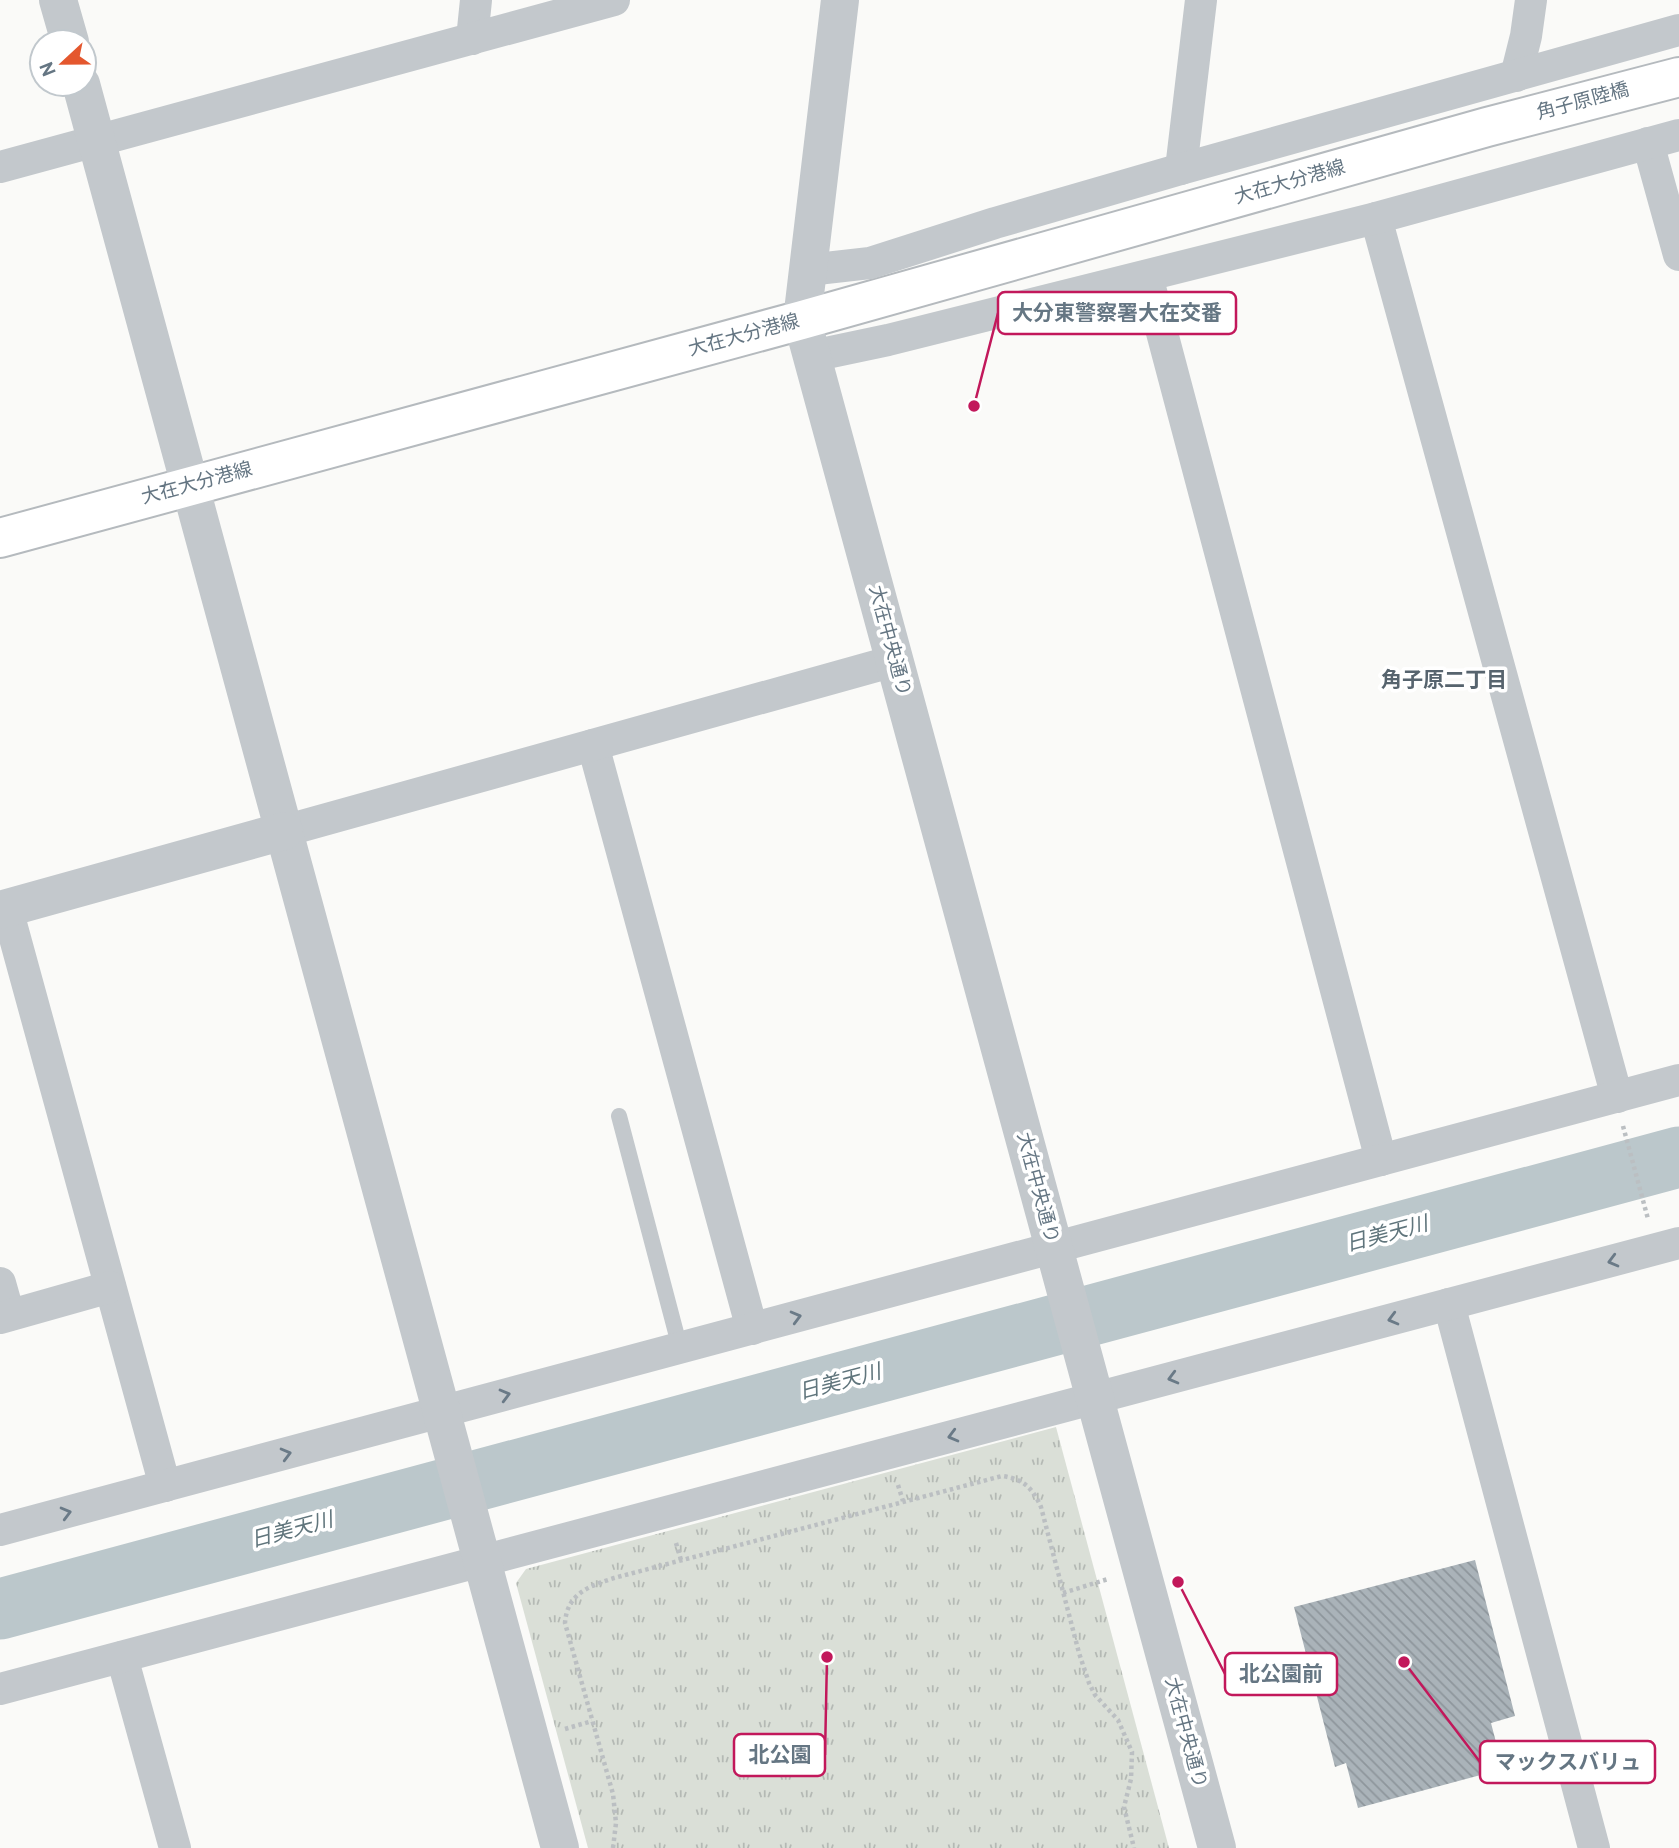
<svg xmlns="http://www.w3.org/2000/svg" width="1679" height="1848" font-family="Overpass,'Noto Sans JP',sans-serif">
<style>
.park{fill:url(#park-tufts)}
.lines{fill:none;stroke-linecap:round;stroke-linejoin:round}
.river{stroke:#bbc7cb;stroke-width:61}
.building{fill:url(#building-back-hatch)}
.primary-casing{stroke:#b5babe;stroke-width:42}
.path{stroke:#bbbfc2;stroke-width:4.5;stroke-dasharray:3.5 3.5;stroke-linecap:butt}
.service{stroke:#c3c8cc;stroke-width:16}
.minor{stroke:#c3c8cc;stroke-width:32}
.tertiary{stroke:#c3c8cc;stroke-width:38}
.primary{stroke:#fff;stroke-width:38}
.oneway{stroke:#6a7a87}
.labels{text-anchor:middle;dominant-baseline:central;stroke-width:7;stroke-linejoin:round;paint-order:stroke}
.street-label{font-size:19px;fill:#657683;stroke:#fff}
.neighbourhood-label{font-size:21px;font-weight:bold;fill:#57646e;stroke:#fff}
.water-label{font-size:21px;font-style:italic;fill:#60757c;stroke:#fff}
.leader{fill:none;stroke:#c2185b;stroke-width:2.5}
.callout-dot{fill:#c2185b;stroke:#fff;stroke-width:2.5}
.callout{fill:#fff;stroke:#c2185b;stroke-width:2.5}
.callout-label{font-size:21px;text-anchor:middle;font-weight:bold;fill:#657683}
</style>
<defs>
<pattern id="park-tufts" width="24" height="20" patternUnits="userSpaceOnUse" patternTransform="scale(1.75)"><rect width="24" height="20" fill="#dadfd7"/><path d="M3 7l-1-3M5 7V3M7 7l1-3M15 17l-1-3M17 17v-4M19 17l1-3" fill="none" stroke="#b4b9b4"/></pattern>
<pattern id="building-back-hatch" width="6" height="6" patternUnits="userSpaceOnUse" patternTransform="scale(1.75)"><rect width="6" height="6" fill="#aab3b9"/><path d="M-1 5l2 2M0 0l6 6M5-1l2 2" fill="none" stroke="#8e969c"/></pattern>
</defs>
<rect width="100%" height="100%" fill="#fafaf8"/>
<!-- park -->
<polygon class="park" points="1056,1427 1169,1848 588,1848 516,1583 526,1569"/>
<g class="lines">
<!-- river -->
<polyline class="river" points="0,1609 1679,1157"/>
</g>
<!-- building -->
<polygon class="building" points="1475,1560 1515,1716 1491,1723 1503,1769 1358,1808 1346,1763 1335,1767 1294,1607"/>
<g class="lines">
<!-- primary casing -->
<g class="primary-casing">
<polyline id="primary" points="0,538 802,320 1487,127 1679,77"/>
</g>
<!-- path -->
<g class="path">
<polyline points="1623,1126 1648,1219"/>
<polyline points="898,1485 903,1501"/>
<polyline points="676,1543 681,1560"/>
<polyline points="1063,1593 1108,1579"/>
<polyline points="565,1729 592,1721"/>
<path d="M613,1848L616,1823L613,1794L565,1623C567,1593 590,1586 614,1578L1002,1476C1023,1479 1032,1487 1041,1507L1079,1653L1089,1683L1095,1695L1118,1720L1132,1752L1131,1779L1124,1807L1134,1848"/>
</g>
<!-- service -->
<polyline class="service" points="619,1116 680,1348"/>
<!-- minor -->
<g class="minor">
<polyline points="472,39 476,0"/>
<polyline points="1516,76 1526,36 1531,0"/>
<polyline points="1648,143 1679,255"/>
<polyline points="0,167 614,0"/>
<polyline points="1181,169 1201,0"/>
<polyline points="1376,218 1617,1097"/>
<polyline points="808,270 870,263 995,223 1181,169 1679,30"/>
<polyline points="1147,276 1381,1160"/>
<polyline points="812,356 888,340 1376,218 1679,135"/>
<polyline points="593,745 752,1329"/>
<polyline points="284,831 894,661"/>
<polyline points="7,909 165,1486"/>
<polyline points="0,1283 9,1315"/>
<polyline points="1449,1304 1594,1848"/>
<polyline points="0,1318 110,1287"/>
<polyline points="0,1530 1679,1080"/>
<polyline points="122,1657 175,1848"/>
<polyline points="0,1689 1679,1243"/>
</g>
<!-- tertiary -->
<g class="tertiary">
<polyline points="58,0 70,42"/>
<polyline points="840,0 802,320 1217,1848"/>
<polyline points="81,84 560,1848"/>
<polyline points="0,910 284,831"/>
</g>
<!-- primary -->
<use href="#primary" class="primary"/>
</g>
<!-- one-way arrows -->
<defs><path id="oneway-chevron" d="M-2-3.5L2.5 0L-2 3.5" fill="none" stroke-width="1.6" stroke-linecap="round" stroke-linejoin="round" transform="scale(1.75)"/></defs>
<g class="oneway">
<use href="#oneway-chevron" transform="translate(1613 1261) rotate(165)"/>
<use href="#oneway-chevron" transform="translate(796 1317) rotate(-15)"/>
<use href="#oneway-chevron" transform="translate(1393 1319) rotate(165)"/>
<use href="#oneway-chevron" transform="translate(1173 1378) rotate(165)"/>
<use href="#oneway-chevron" transform="translate(505 1395) rotate(-15)"/>
<use href="#oneway-chevron" transform="translate(953 1436) rotate(165)"/>
<use href="#oneway-chevron" transform="translate(286 1454) rotate(-15)"/>
<use href="#oneway-chevron" transform="translate(66 1513) rotate(-15)"/>
</g>
<g class="labels">
<!-- street labels -->
<g class="street-label">
<text transform="translate(1583 102) rotate(-15)">角子原陸橋</text>
<text transform="translate(1290 183) rotate(-16)">大在大分港線</text>
<text transform="translate(744 336) rotate(-15)">大在大分港線</text>
<text transform="translate(197 484) rotate(-15)">大在大分港線</text>
<text transform="translate(889 641) rotate(75)">大在中央通り</text>
<text transform="translate(1037 1188) rotate(75)">大在中央通り</text>
<text transform="translate(1185 1733) rotate(75)">大在中央通り</text>
</g>
<!-- neighbourhood labels -->
<g class="neighbourhood-label">
<text x="1444" y="681">角子原二丁目</text>
</g>
<!-- water labels -->
<g class="water-label">
<text transform="translate(1387 1235) rotate(-15)">日美天川</text>
<text transform="translate(840 1383) rotate(-15)">日美天川</text>
<text transform="translate(292 1531) rotate(-15)">日美天川</text>
</g>
</g>
<!-- callouts -->
<path class="leader" d="M974 406L998 313M1178 1582L1225 1674M827 1657L825 1755M1404 1662L1480 1762"/>
<g class="callout-dot">
<circle cx="974" cy="406" r="7"/>
<circle cx="1178" cy="1582" r="7"/>
<circle cx="827" cy="1657" r="7"/>
<circle cx="1404" cy="1662" r="7"/>
</g>
<g class="callout">
<rect x="998" y="292" width="238" height="42" rx="7"/>
<rect x="1225" y="1653" width="112" height="42" rx="7"/>
<rect x="734" y="1734" width="91" height="42" rx="7"/>
<rect x="1480" y="1741" width="175" height="42" rx="7"/>
</g>
<g class="callout-label">
<text x="1117" y="320">大分東警察署大在交番</text>
<text x="1281" y="1681">北公園前</text>
<text x="780" y="1762">北公園</text>
<text x="1568" y="1769">マックスバリュ</text>
</g>
<!-- north arrow -->
<g transform="translate(63 63) rotate(248)"><circle r="33" fill="#ffffff" stroke="#c1c8cd" stroke-width="2"/>
<path d="M0-5L12 26L0 18L-12 26Z" fill="#e4572e"/>
<text y="-10" font-size="19" font-weight="bold" text-anchor="middle" fill="#657683">N</text>
</g>
</svg>
